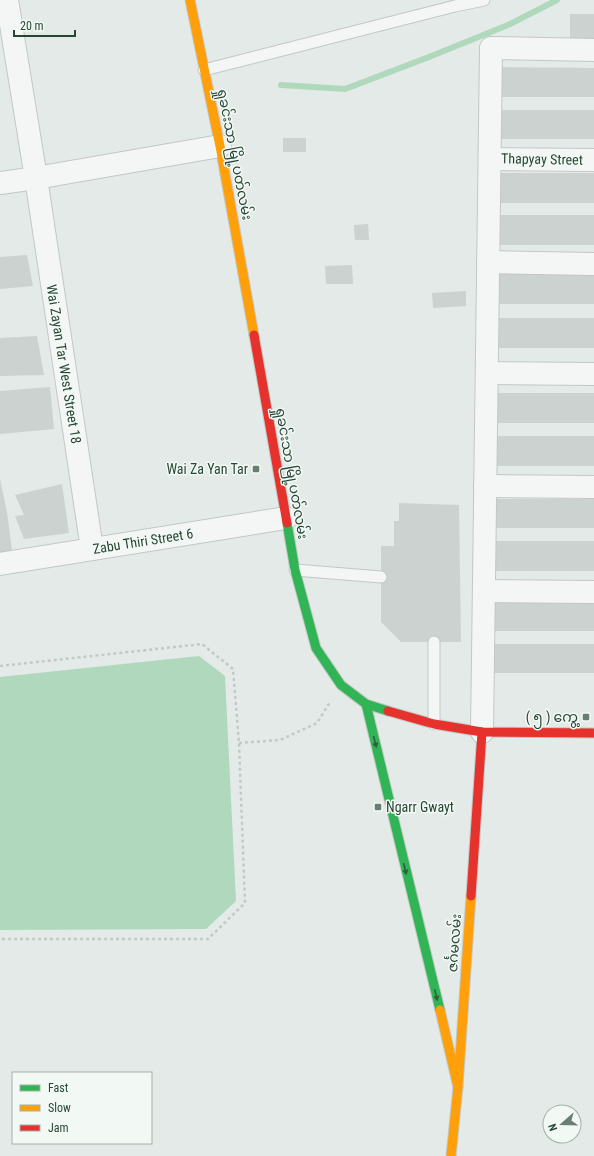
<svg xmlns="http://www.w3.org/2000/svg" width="594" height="1156" font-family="'Roboto Condensed','Noto Sans Myanmar',sans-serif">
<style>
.water{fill:#b0d8bd}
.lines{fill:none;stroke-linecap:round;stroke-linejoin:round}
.stream{stroke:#b0d8bd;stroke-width:6}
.building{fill:#ccd2cf}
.lane-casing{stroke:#c2c8c5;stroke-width:13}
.street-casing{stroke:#c2c8c5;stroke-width:24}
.fast-casing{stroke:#c2c8c5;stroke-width:11}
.slow-casing{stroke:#c2c8c5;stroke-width:11}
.jam-casing{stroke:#c2c8c5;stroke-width:11}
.path{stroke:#c3cac6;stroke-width:2.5;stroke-dasharray:3 3;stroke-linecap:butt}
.lane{stroke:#f3f6f5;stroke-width:11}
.street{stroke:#f3f6f5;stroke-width:22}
.fast{stroke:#30b455;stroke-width:9}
.slow{stroke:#ff9f0a;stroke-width:9}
.jam{stroke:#e5322d;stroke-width:9}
.oneway{fill:#2a623d}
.poi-dot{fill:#6a7f73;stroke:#f2f9f5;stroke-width:1.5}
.labels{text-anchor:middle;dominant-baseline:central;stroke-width:3;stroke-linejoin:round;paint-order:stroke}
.street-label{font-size:14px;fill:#284635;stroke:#f2f9f5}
.poi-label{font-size:14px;fill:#284635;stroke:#f2f9f5;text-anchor:end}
</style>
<rect width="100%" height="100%" fill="#e4eae7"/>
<!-- water -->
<polygon class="water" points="199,656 225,676 236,901 206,929 0,930 0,677"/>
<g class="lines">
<!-- stream -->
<polyline class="stream" points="281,85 345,89 429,57 508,25 557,0"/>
</g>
<!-- building -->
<g class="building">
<rect x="570" y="14" width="24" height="30"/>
<polygon points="494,67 594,68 594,97 494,97"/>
<rect x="495" y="110" width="99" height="29"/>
<rect x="283" y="138" width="23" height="14"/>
<rect x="494" y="173" width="100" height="30"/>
<rect x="495" y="215" width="99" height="30"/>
<polygon points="368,224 369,240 355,240 354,225"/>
<polygon points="27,255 33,286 0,289 0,257"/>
<polygon points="352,265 353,284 326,284 325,266"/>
<rect x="493" y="274" width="101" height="30"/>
<polygon points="466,291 466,306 433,308 432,293"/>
<rect x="493" y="318" width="101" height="30"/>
<polygon points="37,336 44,375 0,376 0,338"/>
<polygon points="50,387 54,429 0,434 0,391"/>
<rect x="493" y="393" width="101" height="30"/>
<rect x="492" y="436" width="102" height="30"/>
<polygon points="0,479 7,512 12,551 0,553"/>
<polygon points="62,484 69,533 24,539 15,516 24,515 15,495"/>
<rect x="492" y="499" width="102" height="29"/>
<polygon points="399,503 459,505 461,642 401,642 381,622 381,546 394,546 394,521 399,521"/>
<rect x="492" y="541" width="102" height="30"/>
<rect x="489" y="601" width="105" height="30"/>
<rect x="490" y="644" width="104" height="29"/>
</g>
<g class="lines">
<!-- lane casing -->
<g class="lane-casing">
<g id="lane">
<polyline points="204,70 455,6 484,0"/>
<polyline points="295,570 381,577"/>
<polyline points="434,724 434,642"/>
</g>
</g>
<!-- street casing -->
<g class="street-casing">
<g id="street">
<polyline points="7,0 36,178 92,549"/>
<polyline points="490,159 594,160"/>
<polyline points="0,183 36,178 220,146"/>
<polyline points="488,262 594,264"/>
<polyline points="487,373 594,374"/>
<polyline points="485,486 594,487"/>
<polyline points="0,564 286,518"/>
<polyline points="484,591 594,592"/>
<polyline points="482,732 491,48 594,50"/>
</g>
</g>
<!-- fast casing -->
<g class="fast-casing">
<g id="fast">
<polyline points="287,523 295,570 316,648 341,685 366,704 388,711"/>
<polyline points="366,704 440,1010"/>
</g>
</g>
<!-- slow casing -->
<g class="slow-casing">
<g id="slow">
<polyline points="190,0 220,146 254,335"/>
<polyline points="440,1010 458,1087"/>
<polyline points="451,1156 458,1087 471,896"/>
</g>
</g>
<!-- jam casing -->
<g class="jam-casing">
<g id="jam">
<polyline points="254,335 287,523"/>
<polyline points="388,711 434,724 482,732 594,733"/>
<polyline points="471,896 482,732"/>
</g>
</g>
<!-- path -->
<g class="path">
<polyline points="0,666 202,644 233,669 239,743 245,903 208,939 0,939"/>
<polyline points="239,743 280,740 317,723 330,702"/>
</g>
<!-- lane -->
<use href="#lane" class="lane"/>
<!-- street -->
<use href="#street" class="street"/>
<!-- fast -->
<use href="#fast" class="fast"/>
<!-- slow -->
<use href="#slow" class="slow"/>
<!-- jam -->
<use href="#jam" class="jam"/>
</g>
<!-- one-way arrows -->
<defs><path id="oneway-solid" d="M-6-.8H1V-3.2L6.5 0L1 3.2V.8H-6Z"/></defs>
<g class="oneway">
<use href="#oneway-solid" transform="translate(375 742) rotate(76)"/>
<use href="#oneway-solid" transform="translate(405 869) rotate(76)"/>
<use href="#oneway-solid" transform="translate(436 995) rotate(76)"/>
</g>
<!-- markers -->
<g class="poi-dot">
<rect x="252" y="465" width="8" height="8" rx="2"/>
<rect x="582" y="713" width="8" height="8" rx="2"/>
<rect x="374" y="803" width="8" height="8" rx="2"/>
</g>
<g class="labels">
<!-- street labels -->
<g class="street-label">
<text transform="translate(235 154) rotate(79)">ရှုခင်းသာ မြို့ပတ်လမ်း</text>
<text transform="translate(542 159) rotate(1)">Thapyay Street</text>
<text transform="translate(64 364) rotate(81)">Wai Zayan Tar West Street 18</text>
<text transform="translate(292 473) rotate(80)">ရှုခင်းသာ မြို့ပတ်လမ်း</text>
<text transform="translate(143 541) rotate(-9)">Zabu Thiri Street 6</text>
<text transform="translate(454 943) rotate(-86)">ဇင်္ဂမလမ်း</text>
</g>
<!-- poi labels -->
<g class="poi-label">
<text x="248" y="469">Wai Za Yan Tar</text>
<text x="578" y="717">( ၅ ) ကွေ့</text>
<text x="386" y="807" text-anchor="start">Ngarr Gwayt</text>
</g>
</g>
<!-- legend -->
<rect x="12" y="1072" width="140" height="72" fill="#f2f9f5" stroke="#a1b1a8"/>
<rect x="20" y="1085" width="20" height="6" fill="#30b455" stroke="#a1b1a8"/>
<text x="48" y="1092" font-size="12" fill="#284635">Fast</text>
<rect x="20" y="1105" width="20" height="6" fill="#ff9f0a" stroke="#a1b1a8"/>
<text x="48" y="1112" font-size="12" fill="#284635">Slow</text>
<rect x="20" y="1125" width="20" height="6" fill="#e5322d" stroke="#a1b1a8"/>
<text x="48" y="1132" font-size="12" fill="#284635">Jam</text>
<!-- north arrow -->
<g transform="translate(562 1124) rotate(250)"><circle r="19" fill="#f2f9f5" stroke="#a1b1a8"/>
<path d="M0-3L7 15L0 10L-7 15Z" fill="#6a7f73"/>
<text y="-6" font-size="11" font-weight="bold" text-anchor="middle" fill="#284635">N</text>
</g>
<!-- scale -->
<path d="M14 30v6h61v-6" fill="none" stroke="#284635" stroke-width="2"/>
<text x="20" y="30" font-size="12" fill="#284635" stroke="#f2f9f5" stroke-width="3" paint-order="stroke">20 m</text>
</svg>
